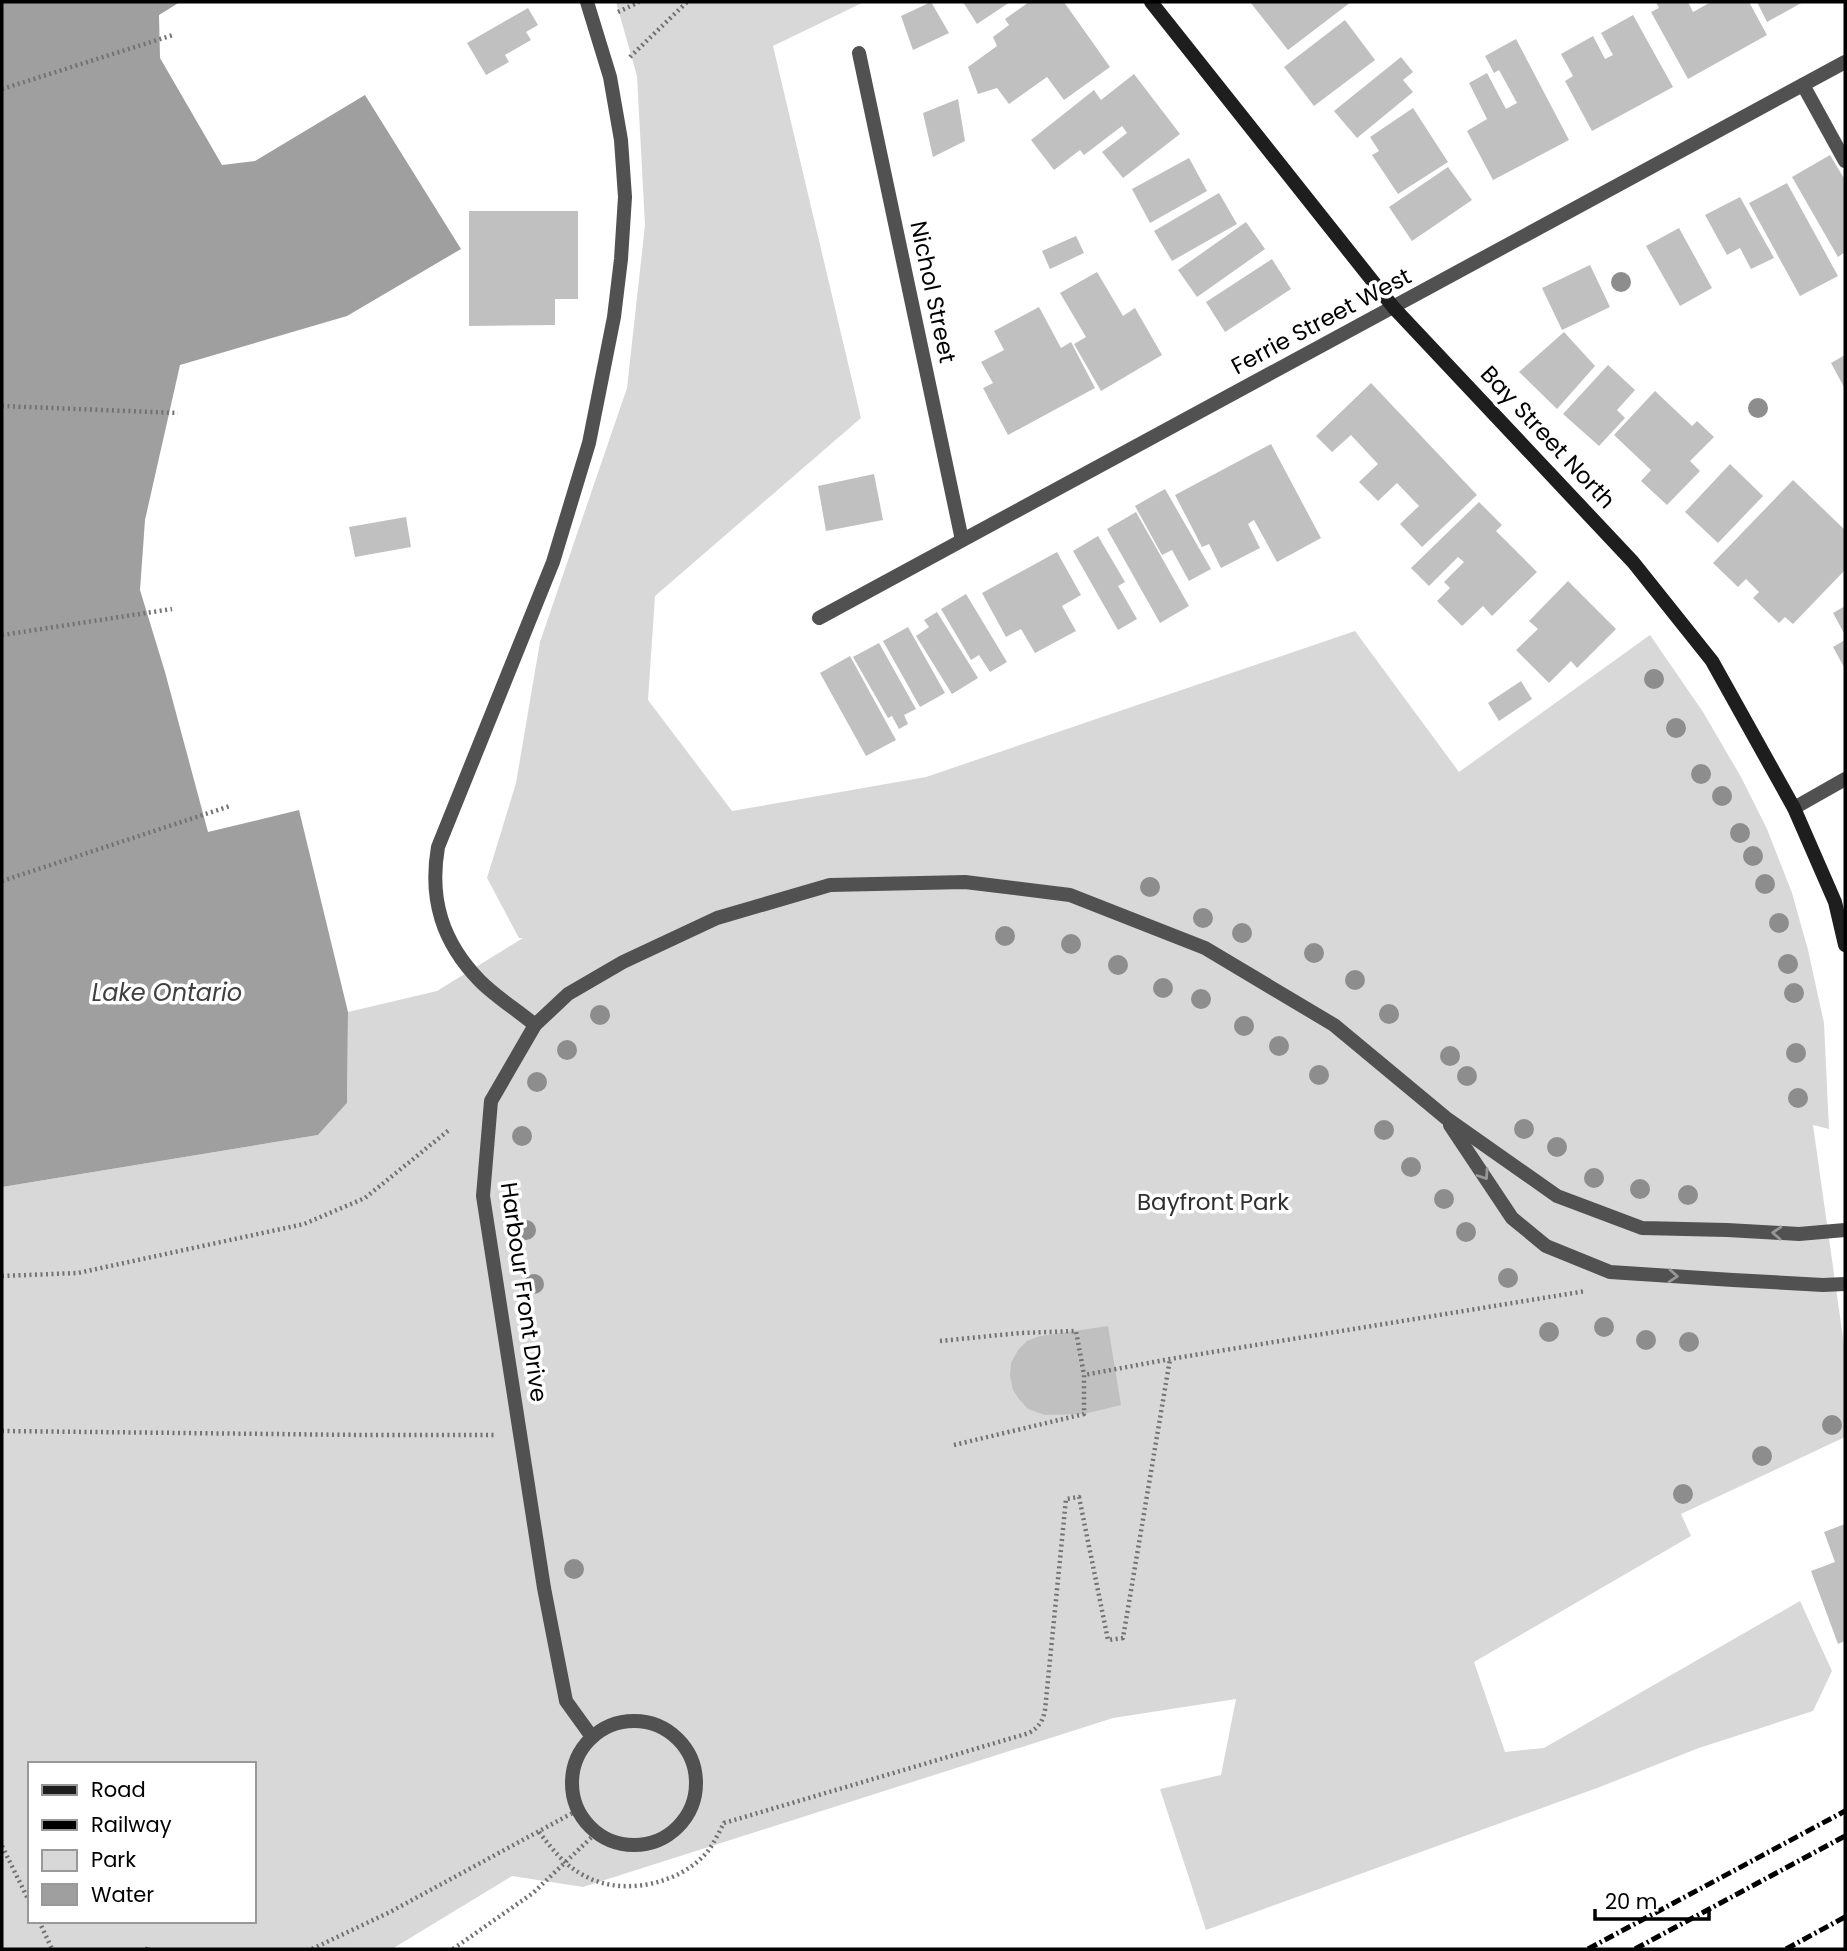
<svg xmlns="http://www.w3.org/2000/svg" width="1847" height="1951" font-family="Poppins,sans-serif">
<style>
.green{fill:#d8d8d8;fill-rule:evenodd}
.water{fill:#9f9f9f}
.building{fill:#c0c0c0}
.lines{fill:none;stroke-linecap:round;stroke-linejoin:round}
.path{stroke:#737373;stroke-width:4.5;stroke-dasharray:2 3.5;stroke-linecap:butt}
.lane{stroke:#515151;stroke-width:14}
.street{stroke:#515151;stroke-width:14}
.secondary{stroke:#1e1e1e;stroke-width:14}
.rail{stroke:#000;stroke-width:5;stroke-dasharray:10 3.5 2 3.5;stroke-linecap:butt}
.tree{fill:#8d8d8d}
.oneway{stroke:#979797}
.labels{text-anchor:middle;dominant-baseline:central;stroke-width:7;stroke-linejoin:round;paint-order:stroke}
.street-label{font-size:23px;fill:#000;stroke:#fff}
.park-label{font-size:23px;fill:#2f2f2f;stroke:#fff}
.water-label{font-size:24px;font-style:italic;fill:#404040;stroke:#fff}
</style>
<rect width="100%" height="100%" fill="#fff"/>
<!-- green -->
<path class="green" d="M616,2H864L773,46L861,418L655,596L648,700L732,811L926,777L1355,631L1459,772L1650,635L1703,712L1741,777L1767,829L1792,893L1808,950L1824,1023L1829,1129L1813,1125L1845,1352V1437L1681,1514L1691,1536L1474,1662L1505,1752L1544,1748L1800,1601L1832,1671L1813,1711L1699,1748L1597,1788L1206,1930L1160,1789L1221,1775L1236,1699L1113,1718L583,1887L512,1876L392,1949H2V1187L318,1135L347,1103L348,1012L437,991L523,938H519L487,878L516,783L540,642L627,388L645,225L637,76ZM30,1764H254V1921H30Z"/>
<!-- water -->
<polygon class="water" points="2,2 180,2 159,15 160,58 222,165 255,161 365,95 461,249 347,316 180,365 145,520 140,590 165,672 208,832 299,810 348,1012 347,1103 318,1135 2,1187"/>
<!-- building -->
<g class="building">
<polygon points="931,2 949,33 913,50 901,16"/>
<polygon points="963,2 1010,2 977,24"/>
<polygon points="1029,2 1064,2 1110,67 1064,100 1047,77 1009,104 997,88 978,94 968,67 997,46 993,37 1009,25 1005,19"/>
<polygon points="1250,2 1351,2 1288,50"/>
<polygon points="1656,2 1688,2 1693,12 1709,3 1708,2 1749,2 1767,35 1688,79 1651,12 1659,8"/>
<polygon points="1757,2 1803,2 1767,22"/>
<polygon points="528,8 538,25 526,32 531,40 505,55 509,62 486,75 467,43"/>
<polygon points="1633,15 1673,87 1592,131 1565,81 1573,76 1561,54 1593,36 1605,59 1613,55 1601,33"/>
<polygon points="1345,20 1375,60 1314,106 1284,67"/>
<polygon points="1516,39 1569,140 1493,180 1467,131 1487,119 1469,83 1487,73 1506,109 1517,103 1499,70 1494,73 1485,56"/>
<polygon points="1401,57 1413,72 1403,80 1413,92 1357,138 1334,111"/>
<polygon points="1134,74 1180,134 1123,178 1102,152 1127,133 1122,126 1084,155 1080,150 1054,170 1031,140 1094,90 1101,100"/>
<polygon points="958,99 965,141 933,157 923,113"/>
<polygon points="1413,108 1448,162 1398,194 1372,155 1379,151 1370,137"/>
<polygon points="1830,155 1845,180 1845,252 1838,257 1792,177"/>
<polygon points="1189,158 1207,191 1150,223 1132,189"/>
<polygon points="1448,167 1472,200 1412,241 1389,207"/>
<polygon points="1787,183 1838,276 1800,296 1749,203"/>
<polygon points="1219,193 1237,224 1172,261 1154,231"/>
<polygon points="1740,197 1774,258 1751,269 1740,248 1727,255 1705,215"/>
<polygon points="469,211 578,211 578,299 555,299 555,325 469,326"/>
<polygon points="1246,222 1265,249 1197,297 1178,270"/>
<polygon points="1679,228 1712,288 1680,306 1646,246"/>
<polygon points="1076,236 1084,253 1050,269 1042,251"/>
<polygon points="1272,259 1291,289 1225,332 1206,302"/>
<polygon points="1590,265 1610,307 1562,330 1542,288"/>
<polygon points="1097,272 1123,316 1135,308 1162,355 1101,391 1074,344 1086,337 1060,293"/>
<polygon points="1039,307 1061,348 1071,342 1095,388 1008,435 983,388 993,383 981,362 1004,350 994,331"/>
<polygon points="1564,332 1595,366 1557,409 1519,372"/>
<polygon points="1845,355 1845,389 1831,363"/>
<polygon points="1608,365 1635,390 1617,410 1625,418 1599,446 1563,414"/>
<polygon points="1371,383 1477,495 1422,547 1400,524 1419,506 1397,483 1378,501 1359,482 1378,464 1351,435 1332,452 1316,436"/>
<polygon points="1655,391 1692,426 1697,421 1714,437 1690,461 1700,471 1667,505 1641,481 1651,470 1614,435"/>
<polygon points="1271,444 1321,538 1277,562 1254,520 1248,524 1260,548 1221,568 1209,544 1202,547 1175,495"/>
<polygon points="1730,464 1763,496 1718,543 1685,512"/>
<polygon points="874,474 883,520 826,531 818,486"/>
<polygon points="1793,480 1845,530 1845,570 1793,624 1785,617 1779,623 1753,598 1759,592 1746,579 1738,587 1713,563"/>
<polygon points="1165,489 1211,569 1189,581 1172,550 1162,555 1135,506"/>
<polygon points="1479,502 1502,525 1496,531 1537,572 1492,616 1483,606 1462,626 1437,601 1450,588 1444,582 1464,562 1458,557 1429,586 1411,568"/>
<polygon points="1136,512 1189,606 1160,623 1107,529"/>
<polygon points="406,517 411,547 355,557 349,527"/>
<polygon points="1098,536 1125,582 1118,586 1137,619 1118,630 1073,551"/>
<polygon points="1057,552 1081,595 1062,606 1076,631 1035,653 1021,629 1006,637 982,593"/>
<polygon points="1568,581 1616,629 1577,668 1571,661 1549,683 1516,650 1538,629 1529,621"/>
<polygon points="966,594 1007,662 990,672 979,655 971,660 941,609"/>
<polygon points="1845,606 1845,635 1833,613"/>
<polygon points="937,612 978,678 952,694 916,636 929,627 924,620"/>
<polygon points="908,627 945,693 920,707 883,641"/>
<polygon points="1845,640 1845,669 1833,647"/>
<polygon points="879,643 916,709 904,715 908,724 899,729 892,716 888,718 853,657"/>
<polygon points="850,656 896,740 866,756 820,673"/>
<polygon points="1521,681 1532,699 1499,721 1488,703"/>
<polygon points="1108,1326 1121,1405 1084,1414 1045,1415 1028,1409 1019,1399 1013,1390 1010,1376 1011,1363 1018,1350 1027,1341 1040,1336"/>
<polygon points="1845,1524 1845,1641 1838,1644 1811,1571 1835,1562 1824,1532"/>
</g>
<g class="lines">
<!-- path -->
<g class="path">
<polyline points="618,12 639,2"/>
<polyline points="630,57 687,2"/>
<polyline points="2,89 173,35"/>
<polyline points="2,406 178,413"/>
<polyline points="2,635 172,609"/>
<polyline points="2,881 230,806"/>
<polyline points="2,1276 78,1273 304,1224 365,1198 449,1130"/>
<polyline points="940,1341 1020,1333 1076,1331 1084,1375"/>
<polyline points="2,1431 362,1435 494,1435"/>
<polyline points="954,1445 1084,1414 1084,1375 1170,1359 1586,1291"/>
<path d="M539,1832C553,1850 565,1866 585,1876C623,1897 681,1884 708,1851C714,1843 719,1832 724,1823L1029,1733C1039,1727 1043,1721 1045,1710L1066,1499L1079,1497L1108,1640L1123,1638L1170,1359"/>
<polyline points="2,1846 30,1903"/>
<polyline points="39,1921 52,1949"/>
<polyline points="147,1949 148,1946"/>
<polyline points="312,1949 390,1912 578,1810"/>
<polyline points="453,1949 533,1893 596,1833"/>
</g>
<!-- lane -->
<polyline class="lane" points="1803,85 1845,161"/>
<!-- street -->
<g class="street">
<polyline points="859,53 962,540"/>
<polyline points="819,618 1845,62"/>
<polyline points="1794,808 1845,779"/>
<path d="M535,1025C517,1010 496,997 480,981C442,942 429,899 438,847L553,562L589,443L614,317L621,259L625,197L621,140L610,77L587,2"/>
<polyline points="1450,1125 1512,1218 1546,1246 1610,1272 1733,1280 1823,1285 1845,1284"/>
<circle cx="634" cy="1783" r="62"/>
<polyline points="592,1737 566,1701 544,1588 483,1196 491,1101 535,1025 568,994 623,962 717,918 830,885 965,882 1070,895 1205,948 1334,1025 1446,1118 1557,1196 1642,1228 1727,1230 1799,1234 1845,1230"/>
</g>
<!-- secondary -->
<polyline class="secondary" points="1151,2 1394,308 1633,562 1712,661 1794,808 1835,902 1845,945"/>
<!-- rail -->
<g class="rail">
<polyline points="1588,1949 1845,1811"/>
<polyline points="1635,1949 1845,1836"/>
<polyline points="1786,1949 1845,1917"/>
</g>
</g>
<!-- trees -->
<g class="tree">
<circle cx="1621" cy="282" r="10"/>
<circle cx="1758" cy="408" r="10"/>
<circle cx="1654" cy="679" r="10"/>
<circle cx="1676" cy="728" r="10"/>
<circle cx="1701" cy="774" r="10"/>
<circle cx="1722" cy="796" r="10"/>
<circle cx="1740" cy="833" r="10"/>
<circle cx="1753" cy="856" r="10"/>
<circle cx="1765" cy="884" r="10"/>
<circle cx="1150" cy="887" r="10"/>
<circle cx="1203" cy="918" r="10"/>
<circle cx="1779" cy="923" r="10"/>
<circle cx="1242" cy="933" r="10"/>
<circle cx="1005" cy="936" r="10"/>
<circle cx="1071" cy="944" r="10"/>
<circle cx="1314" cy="953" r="10"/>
<circle cx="1788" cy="964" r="10"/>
<circle cx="1118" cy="965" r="10"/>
<circle cx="1355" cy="980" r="10"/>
<circle cx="1163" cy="988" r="10"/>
<circle cx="1794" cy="993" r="10"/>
<circle cx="1201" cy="999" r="10"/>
<circle cx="1389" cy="1014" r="10"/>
<circle cx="600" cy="1015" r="10"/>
<circle cx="1244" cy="1026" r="10"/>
<circle cx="1279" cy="1046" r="10"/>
<circle cx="567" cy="1050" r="10"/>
<circle cx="1796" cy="1053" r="10"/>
<circle cx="1450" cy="1056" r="10"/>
<circle cx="1319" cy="1075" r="10"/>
<circle cx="1467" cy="1076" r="10"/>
<circle cx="537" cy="1082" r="10"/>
<circle cx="1798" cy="1098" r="10"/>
<circle cx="1524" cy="1129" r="10"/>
<circle cx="1384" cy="1130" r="10"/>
<circle cx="522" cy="1136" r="10"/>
<circle cx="1557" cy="1147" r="10"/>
<circle cx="1411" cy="1167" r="10"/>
<circle cx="1594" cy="1178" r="10"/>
<circle cx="1640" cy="1189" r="10"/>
<circle cx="1688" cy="1195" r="10"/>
<circle cx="1444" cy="1199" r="10"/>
<circle cx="526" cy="1230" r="10"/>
<circle cx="1466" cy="1232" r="10"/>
<circle cx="1508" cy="1278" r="10"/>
<circle cx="534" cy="1284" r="10"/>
<circle cx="1604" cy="1327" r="10"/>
<circle cx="1549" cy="1332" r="10"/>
<circle cx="1646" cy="1340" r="10"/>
<circle cx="1689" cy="1342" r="10"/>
<circle cx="1832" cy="1425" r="10"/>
<circle cx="1762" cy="1456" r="10"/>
<circle cx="1683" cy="1494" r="10"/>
<circle cx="574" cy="1569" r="10"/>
</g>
<!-- one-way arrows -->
<defs><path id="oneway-chevron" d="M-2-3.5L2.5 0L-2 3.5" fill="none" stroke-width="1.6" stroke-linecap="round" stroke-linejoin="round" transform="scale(1.75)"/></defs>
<g class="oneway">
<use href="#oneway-chevron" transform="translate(1484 1175) rotate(56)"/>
<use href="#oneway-chevron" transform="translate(1777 1233) rotate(-177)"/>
<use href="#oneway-chevron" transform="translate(1673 1276) rotate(4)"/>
</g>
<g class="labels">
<!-- street labels -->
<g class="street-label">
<text transform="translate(933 292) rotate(78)">Nichol Street</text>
<text transform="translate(1321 321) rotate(-28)">Ferrie Street West</text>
<text transform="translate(1548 437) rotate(47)">Bay Street North</text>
<text transform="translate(524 1292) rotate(82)">Harbour Front Drive</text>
</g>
<!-- park labels -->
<g class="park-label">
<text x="1213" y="1202">Bayfront Park</text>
</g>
<!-- water labels -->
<g class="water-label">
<text x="167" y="992">Lake Ontario</text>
</g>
</g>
<!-- border -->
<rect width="1847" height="1951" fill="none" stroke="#000000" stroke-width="7"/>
<!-- legend -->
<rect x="28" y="1762" width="228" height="161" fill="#ffffff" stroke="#999999" stroke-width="2"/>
<rect x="42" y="1785" width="35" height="10" fill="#1e1e1e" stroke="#999999" stroke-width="2"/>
<text x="91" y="1797" font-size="21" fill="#000000">Road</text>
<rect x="42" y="1820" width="35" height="10" fill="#000000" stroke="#999999" stroke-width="2"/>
<text x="91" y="1832" font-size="21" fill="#000000">Railway</text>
<rect x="42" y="1850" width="35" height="21" fill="#d8d8d8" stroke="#999999" stroke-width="2"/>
<text x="91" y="1867" font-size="21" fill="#000000">Park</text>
<rect x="42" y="1884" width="35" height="21" fill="#9f9f9f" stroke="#999999" stroke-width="2"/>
<text x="91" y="1902" font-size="21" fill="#000000">Water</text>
<!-- scale -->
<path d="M1595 1909v10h114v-10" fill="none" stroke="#000000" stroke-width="3.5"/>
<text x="1605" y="1909" font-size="21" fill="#000000" stroke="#ffffff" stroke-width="5" paint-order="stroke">20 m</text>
</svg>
